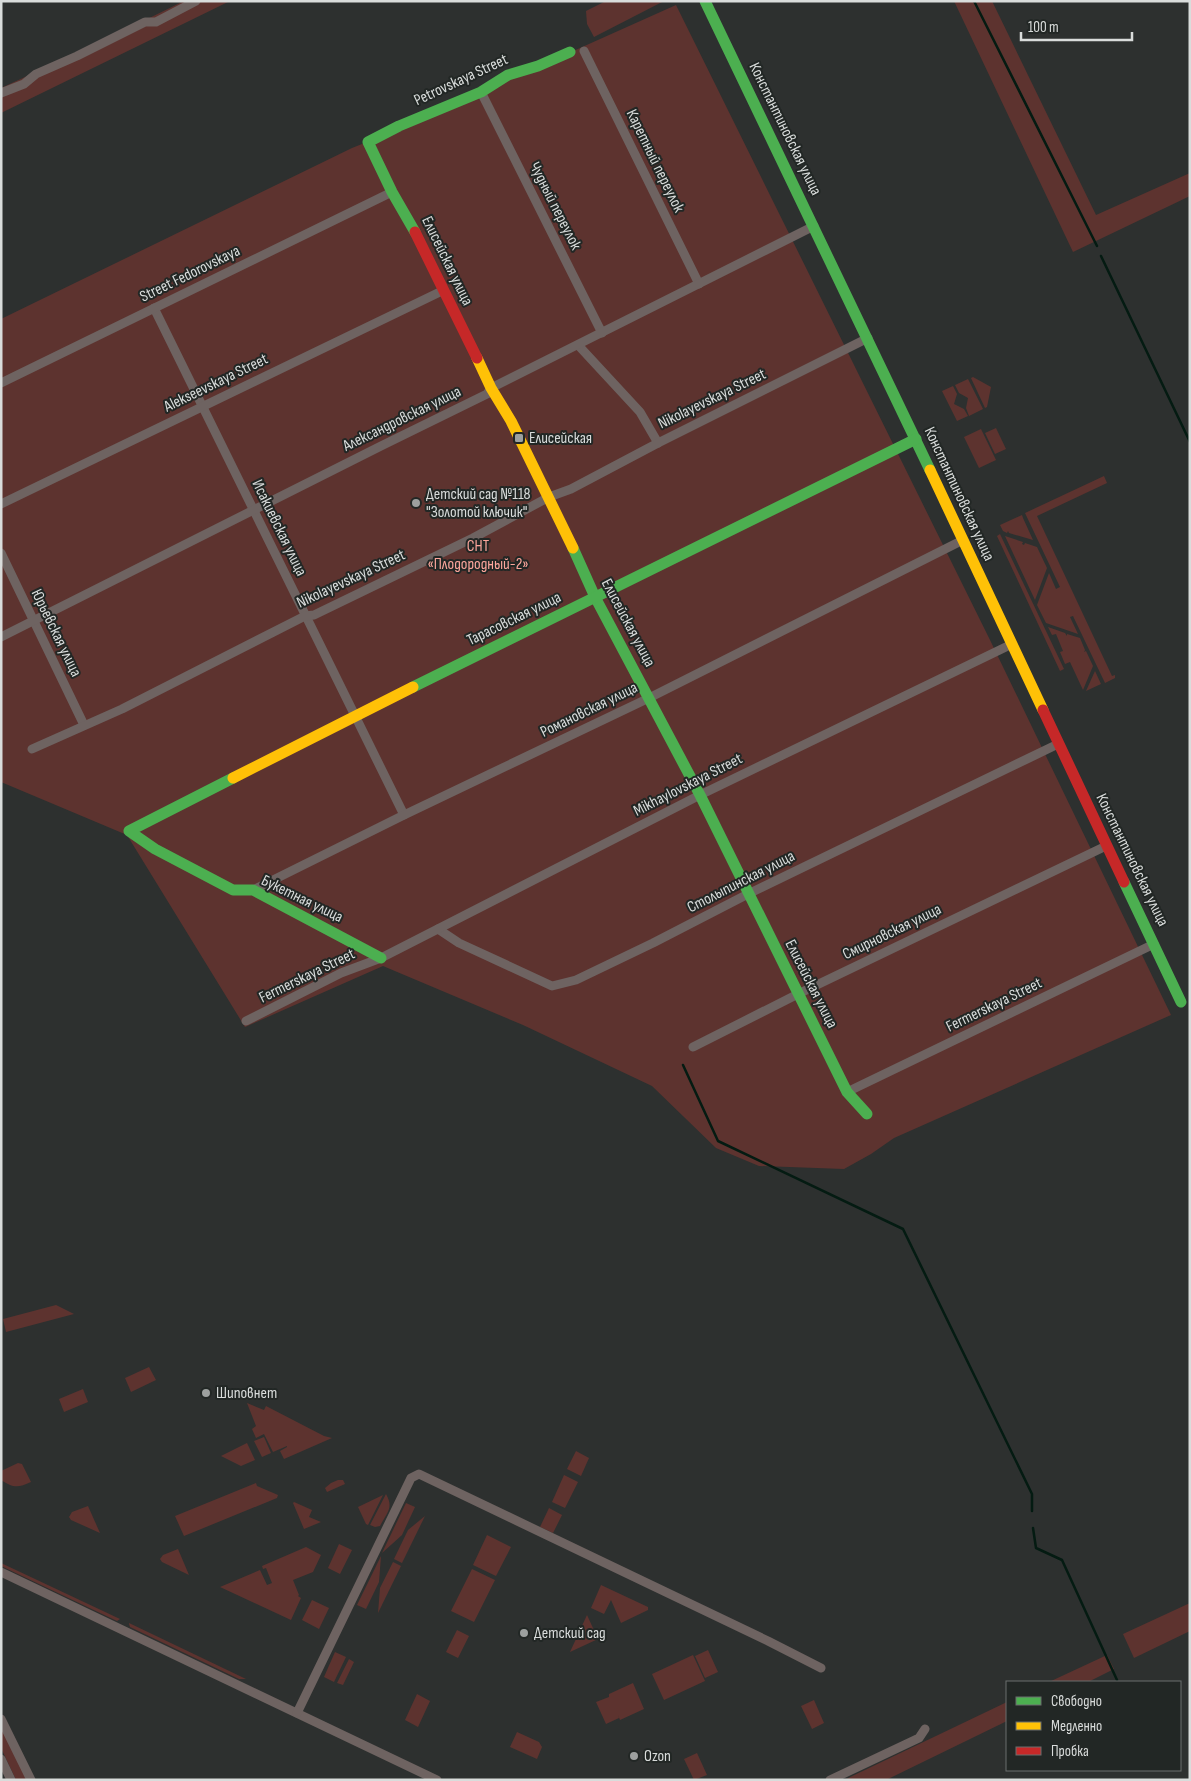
<svg xmlns="http://www.w3.org/2000/svg" width="1191" height="1781" font-family="'Sofia Sans Condensed',sans-serif">
<style>
.green{fill:#5d332f}
.lines{fill:none;stroke-linecap:round;stroke-linejoin:round}
.stream{stroke:#041b12;stroke-width:2.5}
.street{stroke:#6e6361;stroke-width:9}
.fast{stroke:#4caf50;stroke-width:11}
.slow{stroke:#ffc107;stroke-width:11}
.jam{stroke:#c62828;stroke-width:11}
.poi-dot{fill:#9da09f;stroke:#222725;stroke-width:2}
.labels{text-anchor:middle;dominant-baseline:central;stroke-width:4;stroke-linejoin:round;paint-order:stroke}
.street-label{font-size:16px;fill:#d9dcdb;stroke:#222725}
.poi-label{font-size:16px;fill:#d9dcdb;stroke:#222725;text-anchor:start}
.park-label{font-size:16px;fill:#fca69c;stroke:#222725}
</style>
<rect width="100%" height="100%" fill="#2d302f"/>
<!-- green -->
<g class="green">
<polygon points="184,1 230,1 1,113 1,88 84,50"/>
<polygon points="606,1 664,1 594,37 587,24 586,11"/>
<polygon points="954,1 992,1 1096,215 1190,173 1190,196 1073,252"/>
<polygon points="676,5 990,640 1171,1015 894,1138 871,1154 844,1169 759,1166 716,1148 652,1086 523,1025 383,966 245,1027 127,835 1,782 1,319 352,148 397,130"/>
<polygon points="973,377 991,387 987,407 985,408 971,378"/>
<polygon points="968,379 983,409 969,416 966,408 968,398 959,393 955,385"/>
<polygon points="953,386 957,394 954,404 964,409 968,416 957,421 942,391"/>
<polygon points="996,428 1006,449 995,454 985,433"/>
<polygon points="981,429 996,460 979,468 964,437"/>
<polygon points="1104,476 1107,483 1037,516 1112,676 1115,675 1115,678 1105,683 1073,616 1070,617 1078,634 1046,623 1037,605 1049,573 1056,589 1060,587 1025,513"/>
<polygon points="1022,515 1023,518 1033,540 1009,533 1008,531 1007,533 1003,531 1000,525"/>
<polygon points="1000,534 1064,669 1060,671 997,536"/>
<polygon points="1005,536 1023,542 1022,544 1024,545 1025,543 1037,547 1047,568 1035,600"/>
<polygon points="1048,627 1065,633 1067,636 1067,634 1080,638 1085,650 1084,652 1086,651 1093,666 1083,690 1070,662 1065,664 1060,652 1063,651 1056,634 1052,635"/>
<polygon points="1095,671 1101,684 1086,691"/>
<polygon points="56,1305 74,1314 6,1332 3,1319"/>
<polygon points="149,1367 156,1380 131,1392 125,1378"/>
<polygon points="83,1389 88,1402 64,1412 59,1399"/>
<polygon points="247,1403 264,1410 266,1406 324,1436 332,1438 284,1459 280,1451 287,1447 287,1446 273,1452 264,1434 256,1438 252,1429 256,1426"/>
<polygon points="264,1437 271,1453 262,1457 254,1441"/>
<polygon points="247,1443 255,1460 241,1466 221,1456"/>
<polygon points="576,1451 589,1458 581,1476 567,1469"/>
<path d="M18,1463L22,1464L31,1482C18,1488 13,1488 1,1480V1471Z"/>
<polygon points="564,1475 578,1482 565,1508 552,1502"/>
<polygon points="338,1480 343,1480 345,1484 327,1492 325,1488 331,1483"/>
<polygon points="256,1483 257,1486 278,1495 277,1498 184,1536 175,1516"/>
<path d="M386,1494C394,1508 387,1512 380,1526L375,1527L370,1525Z"/>
<polygon points="383,1495 368,1525 366,1524 358,1507"/>
<polygon points="294,1502 312,1510 309,1517 321,1522 304,1529 293,1503"/>
<polygon points="406,1503 415,1507 402,1535 382,1553"/>
<polygon points="88,1506 100,1533 71,1520 69,1517 72,1512"/>
<polygon points="549,1508 562,1515 553,1533 540,1527"/>
<polygon points="425,1516 402,1563 394,1559 408,1530"/>
<polygon points="487,1535 511,1547 496,1576 473,1565"/>
<polygon points="339,1544 352,1550 340,1574 328,1568"/>
<polygon points="306,1547 321,1555 313,1572 293,1580 299,1595 298,1596 301,1598 291,1620 220,1587 260,1570 267,1585 272,1583 266,1568 263,1569 262,1566"/>
<polygon points="178,1549 189,1575 162,1562 160,1559 163,1555"/>
<polygon points="381,1556 379,1582 366,1609 357,1605"/>
<polygon points="393,1562 401,1566 378,1613 380,1588"/>
<polygon points="1,1563 120,1619 117,1621 1,1566"/>
<polygon points="472,1569 495,1580 474,1622 451,1611"/>
<polygon points="601,1585 648,1607 648,1610 621,1623 611,1600 604,1614 591,1608"/>
<polygon points="312,1600 329,1608 319,1629 302,1620"/>
<polygon points="1190,1603 1190,1631 1134,1658 1123,1634"/>
<polygon points="587,1615 598,1639 570,1652"/>
<polygon points="129,1624 129,1623 246,1679 239,1679 130,1627"/>
<polygon points="457,1630 469,1636 458,1658 446,1652"/>
<polygon points="708,1650 718,1672 705,1678 695,1656"/>
<polygon points="335,1652 346,1657 334,1682 324,1677"/>
<polygon points="693,1655 705,1681 664,1700 652,1674"/>
<polygon points="1107,1655 1114,1669 1088,1682 1049,1682"/>
<polygon points="349,1659 354,1662 343,1685 337,1683"/>
<polygon points="633,1683 644,1709 620,1720 618,1715 619,1718 606,1724 596,1702 609,1697 609,1694"/>
<polygon points="417,1694 430,1701 418,1727 405,1720"/>
<polygon points="814,1700 824,1723 812,1729 801,1706"/>
<polygon points="1007,1702 1007,1721 886,1780 844,1780"/>
<polygon points="1,1724 28,1780 16,1780 1,1748"/>
<polygon points="517,1732 539,1742 542,1747 537,1759 510,1747"/>
<polygon points="697,1753 707,1775 694,1780 684,1759"/>
</g>
<g class="lines">
<!-- stream -->
<g class="stream">
<polyline points="974,1 1097,246"/>
<polyline points="1101,256 1190,442"/>
<polyline points="683,1065 718,1141 903,1229 1032,1494 1032,1511"/>
<polyline points="1033,1528 1036,1548 1062,1560 1117,1680"/>
</g>
<!-- street -->
<g class="street">
<polyline points="584,51 699,284"/>
<polyline points="481,92 602,333"/>
<polyline points="1,93 24,84 36,74 77,56 145,22 156,22 196,1"/>
<polyline points="154,308 404,815"/>
<polyline points="578,345 640,412 658,443"/>
<polyline points="1,383 392,192"/>
<polyline points="1,504 444,290"/>
<polyline points="1,553 84,725"/>
<polyline points="1,637 381,446 487,394 491,388 814,226"/>
<polyline points="32,749 122,709 305,616 314,615 473,538 549,497 571,489 658,443 868,338"/>
<polyline points="253,890 404,815 649,698 963,540"/>
<polyline points="438,929 459,943 552,986 576,980 653,943 748,894 1058,744"/>
<polyline points="246,1021 341,973 381,958 700,795 1012,644"/>
<polyline points="693,1047 798,994 1106,846"/>
<polyline points="847,1092 1154,944"/>
<polyline points="1,1572 437,1780"/>
<polyline points="297,1713 411,1478 419,1474 768,1641 821,1668"/>
<polyline points="1,1719 31,1780"/>
<polyline points="1,1759 11,1780"/>
<polyline points="830,1780 919,1738 925,1729"/>
</g>
<!-- fast -->
<g class="fast">
<polyline points="705,1 930,470"/>
<polyline points="415,232 392,192 368,142 399,126 481,92 508,75 538,66 570,52"/>
<polyline points="573,548 595,597 700,795 847,1092 867,1114"/>
<polyline points="413,687 916,439"/>
<polyline points="233,778 129,831 155,849 233,890 253,890 381,958"/>
<polyline points="1124,882 1181,1002"/>
</g>
<!-- slow -->
<g class="slow">
<polyline points="477,358 491,388 511,421 573,548"/>
<polyline points="930,470 1043,710"/>
<polyline points="233,778 413,687"/>
</g>
<!-- jam -->
<g class="jam">
<polyline points="415,232 477,358"/>
<polyline points="1043,710 1124,882"/>
</g>
</g>
<!-- markers -->
<g class="poi-dot">
<rect x="514" y="433" width="10" height="10" rx="2.5"/>
<circle cx="416" cy="503" r="5"/>
<circle cx="206" cy="1393" r="5"/>
<circle cx="524" cy="1633" r="5"/>
<circle cx="634" cy="1756" r="5"/>
</g>
<g class="labels">
<!-- street labels -->
<g class="street-label">
<text transform="translate(461 80) rotate(-25)">Petrovskaya Street</text>
<text transform="translate(785 129) rotate(64)">Константиновская улица</text>
<text transform="translate(655 161) rotate(64)">Каретный переулок</text>
<text transform="translate(555 206) rotate(63)">Чудный переулок</text>
<text transform="translate(447 261) rotate(64)">Елисейская улица</text>
<text transform="translate(190 274) rotate(-26)">Street Fedorovskaya</text>
<text transform="translate(216 383) rotate(-26)">Alekseevskaya Street</text>
<text transform="translate(712 399) rotate(-26)">Nikolayevskaya Street</text>
<text transform="translate(402 419) rotate(-26)">Александровская улица</text>
<text transform="translate(959 494) rotate(65)">Константиновская улица</text>
<text transform="translate(279 528) rotate(64)">Исакиевская улица</text>
<text transform="translate(351 579) rotate(-25)">Nikolayevskaya Street</text>
<text transform="translate(514 619) rotate(-26)">Тарасовская улица</text>
<text transform="translate(628 623) rotate(62)">Елисейская улица</text>
<text transform="translate(56 633) rotate(64)">Юрьевская улица</text>
<text transform="translate(589 710) rotate(-26)">Романовская улица</text>
<text transform="translate(688 785) rotate(-27)">Mikhaylovskaya Street</text>
<text transform="translate(1132 860) rotate(64)">Константиновская улица</text>
<text transform="translate(741 882) rotate(-27)">Столыпинская улица</text>
<text transform="translate(302 899) rotate(26)">Букетная улица</text>
<text transform="translate(892 932) rotate(-26)">Смирновская улица</text>
<text transform="translate(307 976) rotate(-26)">Fermerskaya Street</text>
<text transform="translate(811 984) rotate(63)">Елисейская улица</text>
<text transform="translate(994 1005) rotate(-26)">Fermerskaya Street</text>
</g>
<!-- poi labels -->
<g class="poi-label">
<text x="529" y="438">Елисейская</text>
<text x="426" y="494">Детский сад №118<tspan x="426" dy="18">"Золотой ключик"</tspan></text>
<text x="216" y="1393">Шиповнет</text>
<text x="534" y="1633">Детский сад</text>
<text x="644" y="1756">Ozon</text>
</g>
<!-- park labels -->
<g class="park-label">
<text x="478" y="546">СНТ<tspan x="478" dy="18">«Плодородный-2»</tspan></text>
</g>
</g>
<!-- border -->
<rect width="1191" height="1781" fill="none" stroke="#d9dcdb" stroke-width="5"/>
<!-- legend -->
<rect x="1006" y="1681" width="175" height="90" fill="#222725" stroke="#6b6f6e"/>
<rect x="1016" y="1697" width="25" height="8" fill="#4caf50" stroke="#6b6f6e"/>
<text x="1051" y="1706" font-size="15" fill="#d9dcdb">Свободно</text>
<rect x="1016" y="1722" width="25" height="8" fill="#ffc107" stroke="#6b6f6e"/>
<text x="1051" y="1731" font-size="15" fill="#d9dcdb">Медленно</text>
<rect x="1016" y="1747" width="25" height="8" fill="#c62828" stroke="#6b6f6e"/>
<text x="1051" y="1756" font-size="15" fill="#d9dcdb">Пробка</text>
<!-- scale -->
<path d="M1021 32v8h111v-8" fill="none" stroke="#d9dcdb" stroke-width="2.5"/>
<text x="1028" y="32" font-size="15" fill="#d9dcdb" stroke="#222725" stroke-width="4" paint-order="stroke">100 m</text>
</svg>
